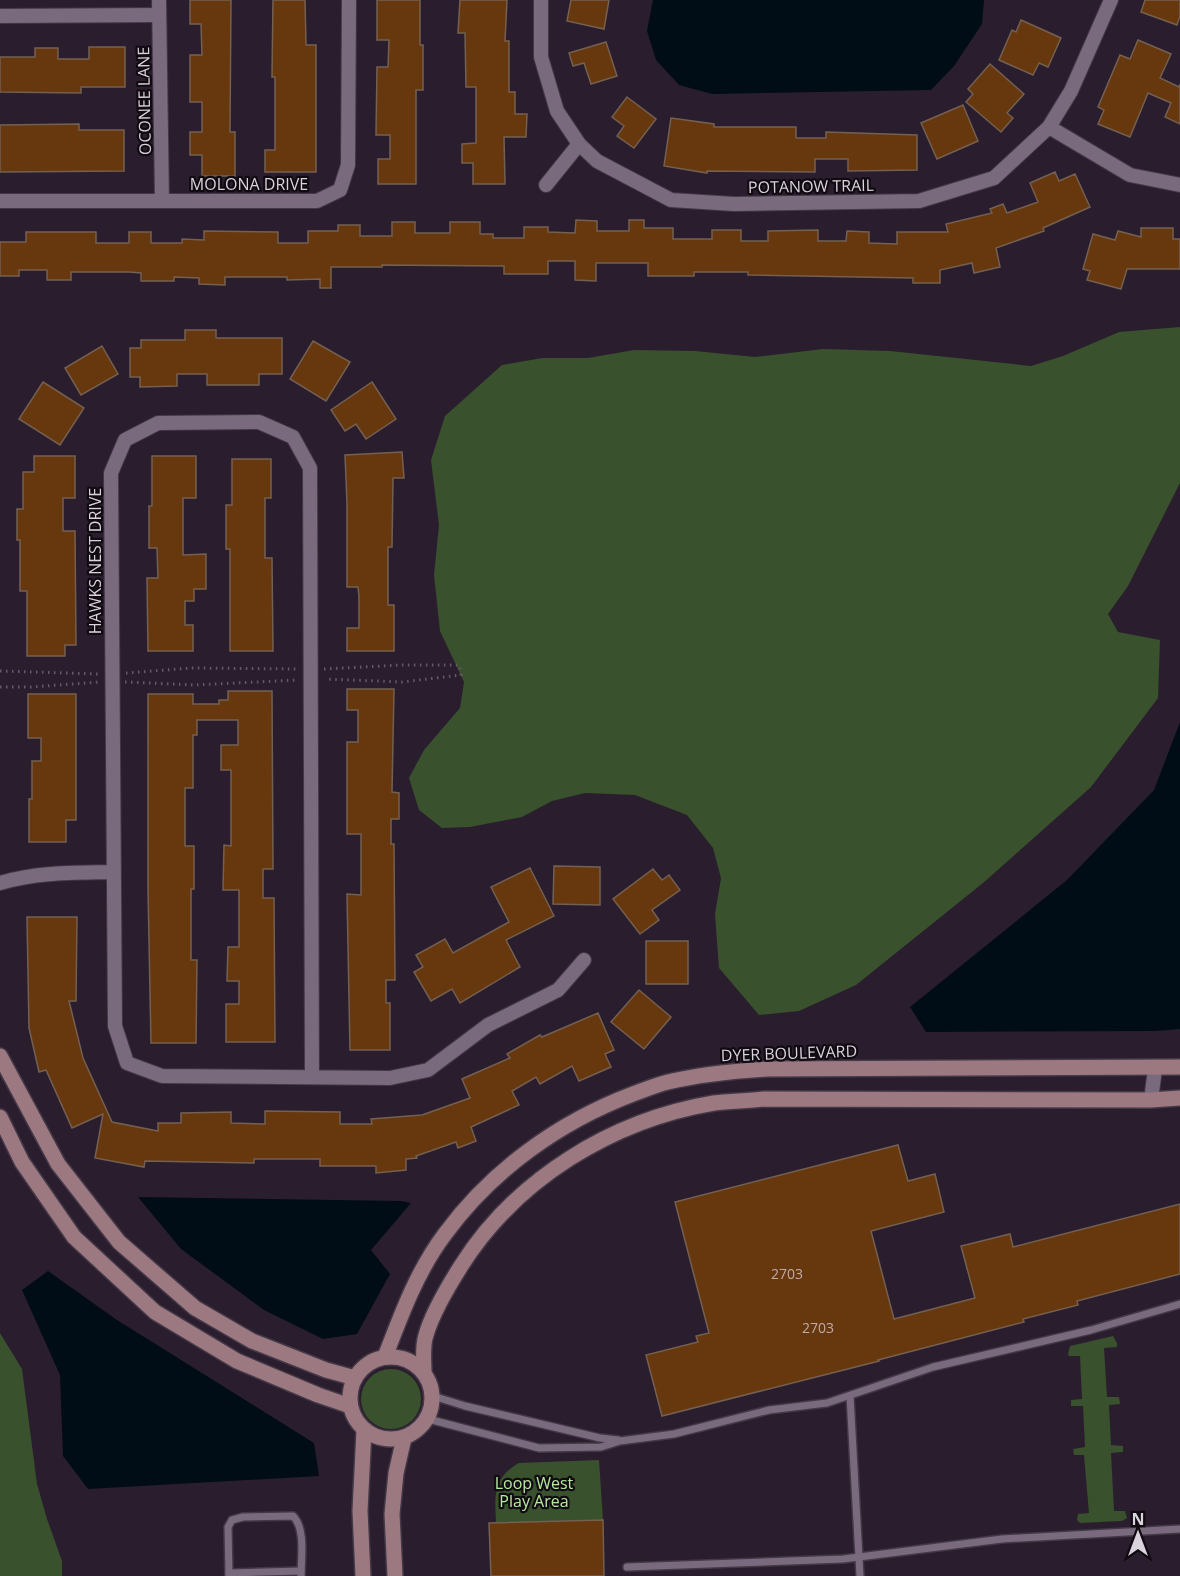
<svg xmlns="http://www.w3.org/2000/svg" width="1180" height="1576" font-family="'Open Sans',sans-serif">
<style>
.green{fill:#39512d}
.water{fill:#000d16}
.building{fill:#67370d;stroke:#746051;stroke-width:1.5}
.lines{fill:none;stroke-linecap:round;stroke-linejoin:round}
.lane-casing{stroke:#433846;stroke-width:10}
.street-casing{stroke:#433846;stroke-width:16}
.secondary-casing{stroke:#433846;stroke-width:18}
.path{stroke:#655a69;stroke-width:3;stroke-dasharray:1.5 4.5;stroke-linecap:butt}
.lane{stroke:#796a7d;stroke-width:7}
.street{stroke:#796a7d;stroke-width:14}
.secondary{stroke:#9c7880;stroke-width:15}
.labels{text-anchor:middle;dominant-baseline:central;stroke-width:4.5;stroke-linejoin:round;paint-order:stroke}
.number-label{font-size:14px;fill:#bdaba9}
.street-label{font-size:16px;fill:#dad2dd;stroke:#100a11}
.park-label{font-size:16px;fill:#b6ea9d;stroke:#100a11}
</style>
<rect width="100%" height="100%" fill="#2a1e2e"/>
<!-- green -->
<g class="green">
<polygon points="1180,327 1180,483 1128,586 1108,614 1118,632 1160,640 1158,698 1091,787 983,883 856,985 799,1011 759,1015 719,968 715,914 721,878 713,848 687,815 635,795 585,793 552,801 522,817 470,827 442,828 419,810 409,778 424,750 460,708 464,682 440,631 434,575 439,525 431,460 445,416 502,365 542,358 588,358 634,350 695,351 755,357 823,349 890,351 1031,366 1063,356 1119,332"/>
<polygon points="0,1333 22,1369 37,1484 47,1519 62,1561 62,1576 0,1576"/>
<polygon points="1113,1336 1117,1343 1117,1347 1104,1348 1107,1397 1119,1397 1120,1404 1109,1405 1111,1445 1123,1446 1123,1452 1111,1453 1114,1511 1125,1511 1127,1518 1122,1521 1080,1523 1077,1520 1078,1514 1089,1513 1084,1455 1074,1455 1073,1449 1085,1447 1083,1406 1071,1406 1071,1400 1082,1399 1080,1356 1069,1356 1068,1354 1070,1346"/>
<circle cx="391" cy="1399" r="30"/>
<path d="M599,1460L603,1520L496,1523C495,1496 492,1478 519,1463Z"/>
</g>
<!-- water -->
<g class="water">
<polygon points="653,0 984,0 982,24 954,66 931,90 712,94 679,85 656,60 647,31"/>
<polygon points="1180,722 1180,1029 1155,1031 926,1032 910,1007 1067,880 1154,790"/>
<polygon points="138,1197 401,1201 411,1203 371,1250 390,1274 357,1334 323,1339 264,1310 181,1249"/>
<polygon points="48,1271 117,1320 314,1443 319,1476 88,1489 63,1456 60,1375 22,1290"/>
</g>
<!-- building -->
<g class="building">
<polygon points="190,0 231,0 230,132 235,132 235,176 202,176 202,155 190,155 190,132 202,132 202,102 190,102 190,55 202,55 201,24 190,24"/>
<polygon points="273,0 305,0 306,45 316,45 316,172 265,172 265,150 275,150 275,77 272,77"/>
<polygon points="377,0 420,0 420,45 423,45 423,90 416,90 416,184 378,184 378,159 390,159 390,135 376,135 377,67 388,67 389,40 377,40"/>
<polygon points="460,0 507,0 505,41 509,41 509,92 515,92 515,114 527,114 526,137 504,137 505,184 473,184 473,163 462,163 462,144 476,143 476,87 466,87 465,33 458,33"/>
<polygon points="571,0 609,0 604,29 567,21"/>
<polygon points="1145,0 1180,0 1180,16 1177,25 1141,12"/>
<polygon points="1021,20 1061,38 1048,67 1039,63 1033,75 999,60 1012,30 1016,32"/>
<polygon points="1138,40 1171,54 1160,78 1179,87 1180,84 1180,124 1165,117 1171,103 1148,93 1130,137 1098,124 1104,110 1098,107 1120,55 1130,59"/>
<polygon points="606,42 617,76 591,84 584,63 573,66 569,53"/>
<polygon points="89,47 125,47 125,87 81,87 81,93 0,92 0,57 35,57 35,48 58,48 58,59 89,59"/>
<polygon points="990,64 1024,94 1007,113 1013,118 1001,132 966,102 973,94 968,89"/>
<polygon points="627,97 656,119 634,148 617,136 624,126 612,117"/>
<polygon points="963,105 978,141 937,159 921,123"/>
<polygon points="671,118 714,124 714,127 796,127 796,138 826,138 826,132 917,135 917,170 848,171 848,159 815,159 815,172 707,171 707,173 664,166"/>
<polygon points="79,124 79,130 124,130 124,171 0,172 0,125"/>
<polygon points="1055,172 1059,181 1075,174 1090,207 1043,228 1044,231 996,248 1000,267 974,273 972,263 940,270 940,283 913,283 913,278 748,275 748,272 694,272 694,276 648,276 648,263 596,263 596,281 575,280 575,261 548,261 548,274 504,274 504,266 382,265 382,267 331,267 331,288 320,288 320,279 287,280 287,277 225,277 225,285 199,284 199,278 174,277 174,281 141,281 141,273 129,272 71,272 71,280 47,280 47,270 19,270 19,276 0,276 0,242 26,242 26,232 96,232 96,243 129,243 129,232 151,232 151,243 182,243 182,239 204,240 204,231 278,232 278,243 308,243 308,231 338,231 338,225 360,225 360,236 392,236 392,222 415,222 415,233 450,233 450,222 480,222 480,234 493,234 493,238 524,238 524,227 548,227 548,232 575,233 576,220 597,221 597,231 629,231 629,220 644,220 644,228 673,228 673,239 712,239 712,230 741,230 741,241 768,241 768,231 818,230 818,241 846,241 847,231 869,232 869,243 897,244 897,232 948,232 946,224 992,213 990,209 1003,204 1007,213 1038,202 1030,183"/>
<polygon points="1141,228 1173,228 1173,239 1180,239 1180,269 1127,269 1121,289 1087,280 1090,271 1083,269 1093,234 1115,240 1118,231 1141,237"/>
<polygon points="185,330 216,330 216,338 282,338 282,374 259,374 259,385 207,385 207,374 177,374 177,386 140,387 140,377 130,377 130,348 141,348 141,340 185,340"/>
<polygon points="313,341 350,362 326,401 290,379"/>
<polygon points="102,346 118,374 81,395 65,368"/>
<polygon points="43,382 84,408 60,445 19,419"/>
<polygon points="372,382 396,419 366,439 356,424 345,431 331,410"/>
<polygon points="402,452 404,478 393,478 392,547 388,547 388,605 394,605 394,651 347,651 347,628 359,628 359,597 358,587 347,587 347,503 345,455"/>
<polygon points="34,456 75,456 75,498 63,498 63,531 75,531 76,645 65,645 65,656 27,656 27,591 20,591 20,540 17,540 17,509 23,509 23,472 34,472"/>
<polygon points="152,456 196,456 196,498 183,498 183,555 206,554 206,589 194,589 194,601 185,601 185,625 193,625 193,651 148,651 147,578 158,578 157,548 149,548 149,506 152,506"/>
<polygon points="232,459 271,459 271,498 265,498 265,558 272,558 273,651 230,651 230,549 226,549 226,505 232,505"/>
<polygon points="347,689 394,689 392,792 399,793 399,819 391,819 391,844 394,844 395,980 386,980 386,1003 390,1003 390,1050 350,1050 347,894 361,895 361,834 347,834 347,742 358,742 358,710 347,710"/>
<polygon points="228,691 272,691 273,869 263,869 263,898 274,898 275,1042 226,1042 226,1004 239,1004 239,981 227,981 228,947 239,947 239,890 223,890 224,845 231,846 231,770 221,770 221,745 238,745 238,720 197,720 197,735 193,735 193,788 185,788 185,846 194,846 194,889 191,889 191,960 197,960 196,1043 151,1043 148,889 148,694 193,694 193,704 219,704 219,700 228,700"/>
<polygon points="28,694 76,694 76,820 66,820 66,842 29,842 29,799 32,799 32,761 41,761 41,738 28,738"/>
<polygon points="554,866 600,867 600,905 553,904"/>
<polygon points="530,868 554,916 506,940 520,967 460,1003 452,989 431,1001 414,972 423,967 416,955 445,939 453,953 509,922 491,887"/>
<polygon points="653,869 662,880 669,875 680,890 652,910 659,920 640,934 613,899"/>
<polygon points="27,917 77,917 76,1001 69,1001 83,1058 112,1122 158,1131 158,1123 181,1123 181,1113 231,1112 231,1123 265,1124 265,1111 340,1112 340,1124 372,1124 371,1119 422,1115 470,1098 462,1079 510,1058 507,1054 540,1035 542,1037 598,1013 614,1050 605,1054 611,1067 579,1081 572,1066 540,1084 536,1077 512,1091 519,1105 471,1127 476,1141 458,1148 456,1142 416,1156 417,1158 406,1159 406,1170 376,1173 376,1166 320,1166 320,1159 254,1159 254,1163 145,1161 144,1167 95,1158 103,1114 72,1128 46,1070 39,1072 29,1028"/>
<rect x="646" y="941" width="42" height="43"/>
<polygon points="639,990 671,1017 644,1049 611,1022"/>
<polygon points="898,1145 908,1181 935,1174 944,1212 871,1231 894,1319 975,1298 961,1246 1010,1234 1013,1247 1180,1204 1180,1274 1077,1301 1078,1305 1023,1319 1024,1322 878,1360 879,1361 662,1416 646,1355 698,1342 696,1336 709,1333 675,1202"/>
<polygon points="603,1520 604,1576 491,1576 489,1523"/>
</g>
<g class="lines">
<!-- lane casing -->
<g class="lane-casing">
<g id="lane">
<polyline points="433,1396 465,1406 600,1438 618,1440"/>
<polyline points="850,1396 860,1576"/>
<polyline points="428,1419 539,1448 601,1447 620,1441 674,1434 769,1410 827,1403 933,1367 1091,1330 1180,1304"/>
<polyline points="627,1567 843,1559 1002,1539 1180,1529"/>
<polyline points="229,1573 301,1571"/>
<path d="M229,1576L228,1527L232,1520L243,1517L293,1516C306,1529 301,1559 301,1576"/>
</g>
</g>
<!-- street casing -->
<g class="street-casing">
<g id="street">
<polyline points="159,0 162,201"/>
<polyline points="541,0 541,57 557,111 579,144 597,161 671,200 734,204 919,201 994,178 1049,127 1071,91 1111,0"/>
<polyline points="0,16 159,15"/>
<polyline points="1049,127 1130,175 1180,185"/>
<polyline points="546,185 579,144"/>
<polyline points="0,201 317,201 340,190 348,165 349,0"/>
<path d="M0,883C39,872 72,873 112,872"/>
<polyline points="312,1077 310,468 293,437 259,422 158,423 125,440 111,473 115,1026 127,1063 162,1076 390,1078 428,1070 488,1025 558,990 584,960"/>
<polyline points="1151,1100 1155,1069"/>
</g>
</g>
<!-- secondary casing -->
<g class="secondary-casing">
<g id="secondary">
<polyline points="0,1056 58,1164 119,1242 195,1308 252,1341 326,1370 355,1378"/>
<polyline points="0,1117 22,1162 74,1237 155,1312 237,1361 318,1395 350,1406"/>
<circle cx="391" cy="1398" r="41"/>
<path d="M385,1357C401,1315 417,1271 445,1234C492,1170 559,1122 633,1094C644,1090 656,1085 668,1082C701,1074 733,1071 767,1069L1180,1067"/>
<path d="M424,1372C424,1360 422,1347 426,1335C432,1314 449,1285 461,1266C516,1179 612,1120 714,1103C731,1101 748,1101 764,1099L1151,1100L1180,1098"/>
<polyline points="363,1576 360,1511 364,1430"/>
<polyline points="395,1576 392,1514 396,1473 404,1438"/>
</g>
</g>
<!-- path -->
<g class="path">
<polyline points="324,669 402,665 459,665 461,675 402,682 325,679"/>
<polyline points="0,671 98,674"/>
<polyline points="126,673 192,668 299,669"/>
<polyline points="125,682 194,685 298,680"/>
<polyline points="0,687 31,687 100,682"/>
</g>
<!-- lane -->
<use href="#lane" class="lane"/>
<!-- street -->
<use href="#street" class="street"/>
<!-- secondary -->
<use href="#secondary" class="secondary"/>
</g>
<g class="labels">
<!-- number labels -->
<g class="number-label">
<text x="787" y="1273">2703</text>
<text x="818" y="1327">2703</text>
</g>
<!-- street labels -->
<g class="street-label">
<text transform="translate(144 101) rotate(-91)">OCONEE LANE</text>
<text x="249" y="184">MOLONA DRIVE</text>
<text transform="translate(811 186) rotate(-1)">POTANOW TRAIL</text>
<text transform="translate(95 561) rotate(-90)">HAWKS NEST DRIVE</text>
<text transform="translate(789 1053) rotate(-2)">DYER BOULEVARD</text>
</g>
<!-- park labels -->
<g class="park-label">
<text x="534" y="1483">Loop West<tspan x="534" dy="18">Play Area</tspan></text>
</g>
</g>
<!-- north arrow -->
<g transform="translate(1138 1534)" stroke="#100a11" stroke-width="4.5" paint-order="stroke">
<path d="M0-4.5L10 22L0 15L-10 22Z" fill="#dad2dd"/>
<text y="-9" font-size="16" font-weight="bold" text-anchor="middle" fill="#dad2dd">N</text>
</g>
</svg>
